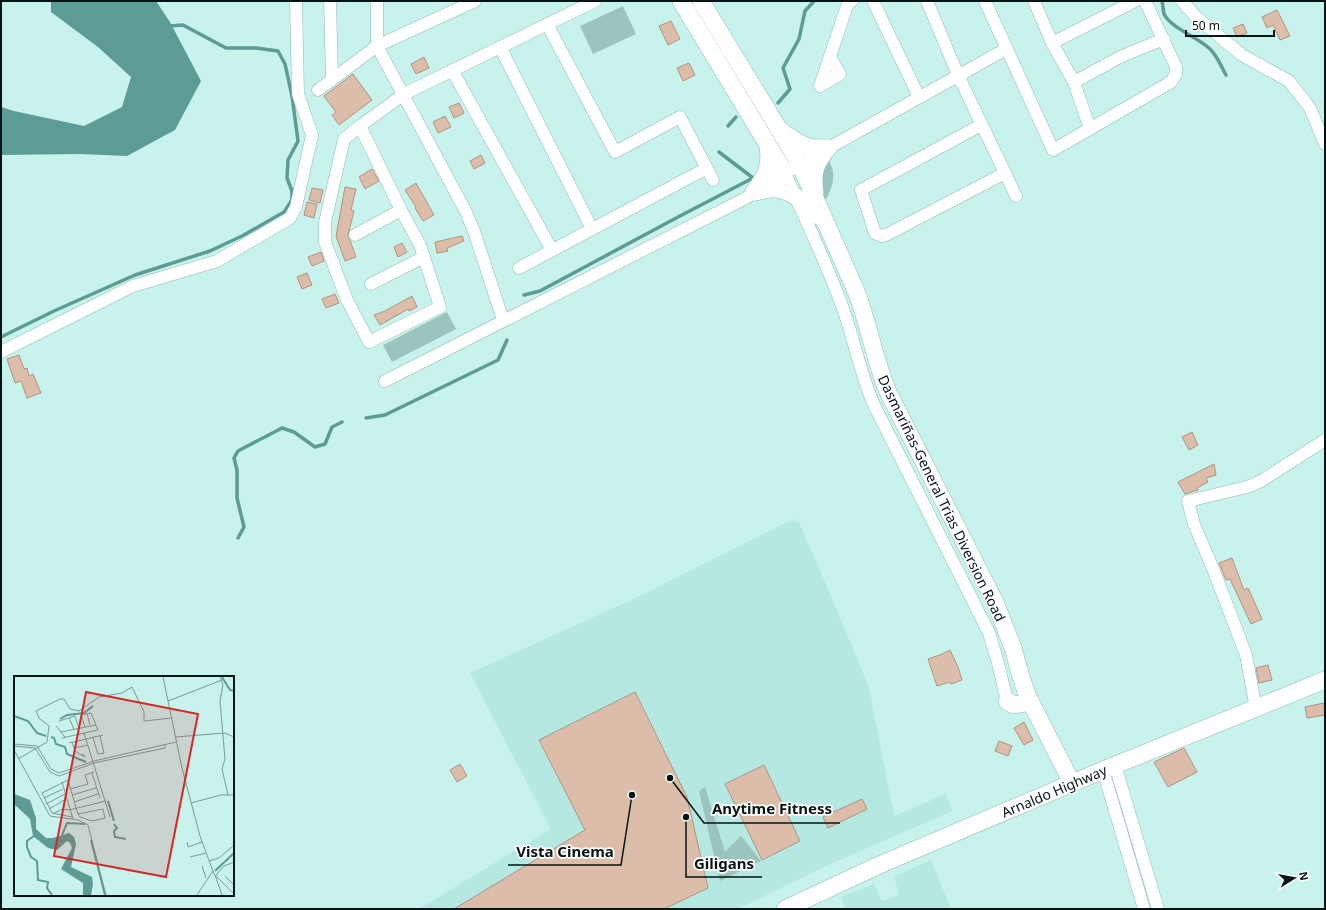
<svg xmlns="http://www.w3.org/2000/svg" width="1326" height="910" font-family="'Noto Sans',sans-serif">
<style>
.built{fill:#b4e8e0}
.green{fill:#9cc4be}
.water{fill:#5d9c94}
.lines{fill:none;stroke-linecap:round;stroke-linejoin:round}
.stream{stroke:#5d9c94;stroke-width:3.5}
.building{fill:#dcbdaa;stroke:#b09381}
.street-casing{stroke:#90b9b3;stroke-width:13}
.secondary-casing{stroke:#90b9b3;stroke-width:18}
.street{stroke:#fff;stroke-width:12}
.secondary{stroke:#fff;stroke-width:17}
.labels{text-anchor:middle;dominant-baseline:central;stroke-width:3.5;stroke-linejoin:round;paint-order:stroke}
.street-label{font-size:14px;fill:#061513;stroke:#fff}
.inset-river{fill:none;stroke:#5d9c94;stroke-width:2}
.inset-road{fill:none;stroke:#7a9a95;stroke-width:1}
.view{fill:#d62828;fill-opacity:0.15;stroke:#d62828;stroke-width:2}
.inset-edge{fill:none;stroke:#061513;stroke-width:2}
.leader{fill:none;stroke:#061513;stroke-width:1.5}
.callout-dot{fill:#061513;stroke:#fff;stroke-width:1.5}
.callout-label{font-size:15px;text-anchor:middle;font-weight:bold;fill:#061513;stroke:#fff;stroke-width:3.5;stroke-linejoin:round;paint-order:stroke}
</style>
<rect width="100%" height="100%" fill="#c8f2ec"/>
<!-- built -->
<g class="built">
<polygon points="793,519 799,523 816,561 862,670 870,693 894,816 946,794 952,811 824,867 738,909 419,909 551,829 470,673 636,598"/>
<polygon points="931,860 951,909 846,909 841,897 874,884 882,901 899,895 894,876"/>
</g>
<!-- green -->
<g class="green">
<polygon points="623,6 636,34 593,54 580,26"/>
<path d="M828,159C830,162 832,167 833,171C835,182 829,195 823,204L820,175Z"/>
<polygon points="447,312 456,329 392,362 383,345"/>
<polygon points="705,787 725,852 741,836 761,861 720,881 699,791"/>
</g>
<!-- water -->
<polygon class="water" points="51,1 156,1 170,22 201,81 175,130 127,156 81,154 1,155 1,107 14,111 84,126 122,107 131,77 98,47 51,12"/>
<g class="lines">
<!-- stream -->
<g class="stream">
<path d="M1162,1C1163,5 1163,10 1164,14C1171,28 1197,37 1209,48C1217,55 1221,66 1226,75"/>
<polyline points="778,103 790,89 783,68 799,39 805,11 814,1"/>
<polyline points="728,126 736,117"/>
<polyline points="524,295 540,291 678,217 753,178 719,152"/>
<polyline points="1,337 54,311 135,275 210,251 242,236 284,212 292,200 292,191 287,178 288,160 298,141 292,96 285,64 278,51 256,48 226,48 183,25 169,26"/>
<polyline points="366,418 385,415 498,360 507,340"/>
<polyline points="238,538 244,527 237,498 237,470 234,458 238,451 282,428 294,432 315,447 325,444 332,427 342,422"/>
</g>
</g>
<!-- building -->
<g class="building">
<polygon points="1277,10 1290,36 1280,40 1273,25 1267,28 1262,17"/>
<polygon points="671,21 680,39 668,45 659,26"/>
<polygon points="1243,24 1247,33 1237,37 1233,28"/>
<polygon points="424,57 429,68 416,74 411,64"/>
<polygon points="689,63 695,75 683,81 677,68"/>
<polygon points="353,74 372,100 339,125 332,115 336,112 324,96"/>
<polygon points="459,103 464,113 454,118 449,107"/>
<polygon points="445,116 451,127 438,133 433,122"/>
<polygon points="481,155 485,163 474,169 470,161"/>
<polygon points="372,169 379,181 365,189 359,177"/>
<polygon points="416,183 434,215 423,221 415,208 416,207 405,190"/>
<polygon points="345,187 356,189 351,210 354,211 348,235 356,257 345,261 336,236"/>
<polygon points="312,188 323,190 320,203 309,200"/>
<polygon points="307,202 317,204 314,218 304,215"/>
<polygon points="462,236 464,241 447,248 448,251 437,253 435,242"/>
<polygon points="402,243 407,252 398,257 394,247"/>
<polygon points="321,252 324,261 312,266 308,257"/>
<polygon points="307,273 312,285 302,289 297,277"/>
<polygon points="335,294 339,303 326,308 322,299"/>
<polygon points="412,296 417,307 409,311 408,309 380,325 374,315 385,311"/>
<polygon points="19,355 24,369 27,368 29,376 33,374 41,393 27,398 21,381 15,383 7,359"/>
<polygon points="1192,432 1198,445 1189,450 1182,437"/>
<polygon points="1214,464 1216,475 1206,478 1208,482 1197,488 1198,490 1185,494 1178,482"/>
<polygon points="1232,558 1244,590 1248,588 1262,619 1251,624 1230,579 1226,580 1219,563"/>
<polygon points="950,650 958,667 962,680 951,684 950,682 937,686 928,659 940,655"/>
<polygon points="1268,665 1272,680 1259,683 1256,668"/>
<polygon points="635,692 687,797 708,888 664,909 454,909 585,830 539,740"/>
<polygon points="1324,703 1325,715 1307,718 1305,707"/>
<polygon points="1024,722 1033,740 1024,745 1014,728"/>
<polygon points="999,741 1012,746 1008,756 995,751"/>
<polygon points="1184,748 1197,772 1168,787 1154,762"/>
<polygon points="460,764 467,776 457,782 450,770"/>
<polygon points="764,765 800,841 762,860 725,784"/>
<polygon points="862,799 867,809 828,828 823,817"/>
</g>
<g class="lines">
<!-- street casing -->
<g class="street-casing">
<g id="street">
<polyline points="330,1 332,79"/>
<polyline points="377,1 377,46 466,212 474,231 503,320"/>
<polyline points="873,1 919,97"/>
<polyline points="927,1 958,75 1016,196"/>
<polyline points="985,1 1053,150 1171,82 1176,74 1176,67 1145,1"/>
<polyline points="1034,1 1052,43 1074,82 1090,129"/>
<polyline points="1182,1 1197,18 1242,55 1289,81 1310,108 1325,144"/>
<polyline points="547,24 615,152 680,117 713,180"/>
<polyline points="1052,43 1135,1"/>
<polyline points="500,47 592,229"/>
<polyline points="830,57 840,74 820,86 848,3 852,1"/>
<polyline points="452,70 552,250"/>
<polyline points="1074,82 1122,56 1164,39"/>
<polyline points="318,90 377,46 475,1"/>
<polyline points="981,125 861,190 875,233 882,236 888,234 1005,173"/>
<polyline points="360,126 401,210 420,245 440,307 369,342 347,300 325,242 325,222 344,139 360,126 404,94 595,1"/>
<path d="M785,173C804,217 826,261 842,306C854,338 860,373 874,405L989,633L998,663L1007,701"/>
<polyline points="355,235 401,210"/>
<polyline points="519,268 707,168"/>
<polyline points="371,284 424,257"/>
<polyline points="1,352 133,286 217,261 290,218 296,207 312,135 298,94 296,1"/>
<polyline points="385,381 746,198 800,164 1006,49"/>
<polyline points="1256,709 1246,655 1214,571 1194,524 1188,501 1247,487 1261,481 1325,440"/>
<polyline points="1115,765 1158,909"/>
<polyline points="1103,770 1144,909"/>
</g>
</g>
<!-- secondary casing -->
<g class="secondary-casing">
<g id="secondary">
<polyline points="681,1 785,173"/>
<path d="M701,1L800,164L856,291C869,324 874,359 888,392L995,602L1013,648L1021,677L1028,697L1072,783"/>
<path d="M783,132C801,145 806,149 828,148"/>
<path d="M754,192C761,191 769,188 776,189C790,190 812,206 820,217"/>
<path d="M754,192C766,175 771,167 768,146"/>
<path d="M815,193C812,172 815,164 828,148"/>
<polyline points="1007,701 1014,705 1031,702"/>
<polyline points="785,909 877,866 1103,770 1325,680"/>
</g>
</g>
<!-- street -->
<use href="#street" class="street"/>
<!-- secondary -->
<use href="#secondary" class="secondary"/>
</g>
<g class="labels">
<!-- street labels -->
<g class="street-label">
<text transform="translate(942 498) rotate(64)">Dasmariñas-General Trias Diversion Road</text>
<text transform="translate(1054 791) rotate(-23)">Arnaldo Highway</text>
</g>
</g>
<!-- overview -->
<g transform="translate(14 676)">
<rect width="220" height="220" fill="#c8f2ec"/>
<path d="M0,118L16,124L22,142V153L32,162H39L55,157L60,161L62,168L57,191L78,201L79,208L77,219H69V207L47,193L58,172L56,167L53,165L43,174L34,172L19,160L16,143L0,128Z" fill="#5d9c94"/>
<path class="inset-river" d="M208,1L216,14L220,15M0,40L14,45L23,57L32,60M46,43L53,39L70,37L79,30M37,61L40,62L42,68L51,71L53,78L72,86M94,125L100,145M100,148L103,152L100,155L101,161L112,163M48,159L53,147L71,148M20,160L13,165V171L17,181L23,185L24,204L34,206L33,212L38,219M77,164L91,219M201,195L220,177"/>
<path class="inset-road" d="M149,1L168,92L186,160L200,198L220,218M206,1L209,9L206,25L211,83L208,93L214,119M154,25L208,4M73,37L76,49M60,38L65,52M55,42L60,53M45,45L61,40M42,50L51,61M47,56L82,49M70,57L96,141M161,61L211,57L220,61M48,62L84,54L77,37L67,39L71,51M79,62L84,78L90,77L86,60M58,66L61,75L67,79L71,81L69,78L67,79M55,67L89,59M0,68L23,70L37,93L45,97L80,85L162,66M0,70L21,72L36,96L45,100L80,87L151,72V69M60,72L74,69M0,74L36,140L64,144L74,149L92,219M4,83L33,66L35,50L25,42L22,35L46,23H50L56,33L65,35L85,21L108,17L118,11L130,36V45L158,42M78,97L86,122M48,106L59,143M56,113L74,108L71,99L80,96M58,119L82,112M30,122L49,113M60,126L84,118M177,127L207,119H220M32,128L51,118M35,133L52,123M39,138L48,133L55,134L92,125M58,141L38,137L28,117L54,104L62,132L64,138L66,141L78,145L91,142L89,133L64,138M173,166L174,171L188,166M176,181L192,177M195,185L205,182L220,169M188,190L192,202M201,199L208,219M202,199L210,190L220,186M211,200L220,209M183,219L199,195"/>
<path class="view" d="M72,16L184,38L152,201L40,180Z"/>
<rect width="220" height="220" class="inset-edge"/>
</g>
<!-- callouts -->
<path class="leader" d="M670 778L704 823H840M632 795L621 865H508M686 817L686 877H762"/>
<g class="callout-dot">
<circle cx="670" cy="778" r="4"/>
<circle cx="632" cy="795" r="4"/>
<circle cx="686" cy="817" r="4"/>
</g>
<g class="callout-label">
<text x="772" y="814">Anytime Fitness</text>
<text x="565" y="857">Vista Cinema</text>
<text x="724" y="869">Giligans</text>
</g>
<!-- border -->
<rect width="1326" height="910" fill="none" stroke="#061513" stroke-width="4"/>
<!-- north arrow -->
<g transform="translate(1294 878) rotate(79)" stroke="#ffffff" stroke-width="3" paint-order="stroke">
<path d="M0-3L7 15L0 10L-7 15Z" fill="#061513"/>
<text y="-6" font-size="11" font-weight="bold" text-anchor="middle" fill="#061513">N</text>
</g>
<!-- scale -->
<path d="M1186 30v6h88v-6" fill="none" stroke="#061513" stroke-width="2"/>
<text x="1192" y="30" font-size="12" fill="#061513" stroke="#ffffff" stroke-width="3" paint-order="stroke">50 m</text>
</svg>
